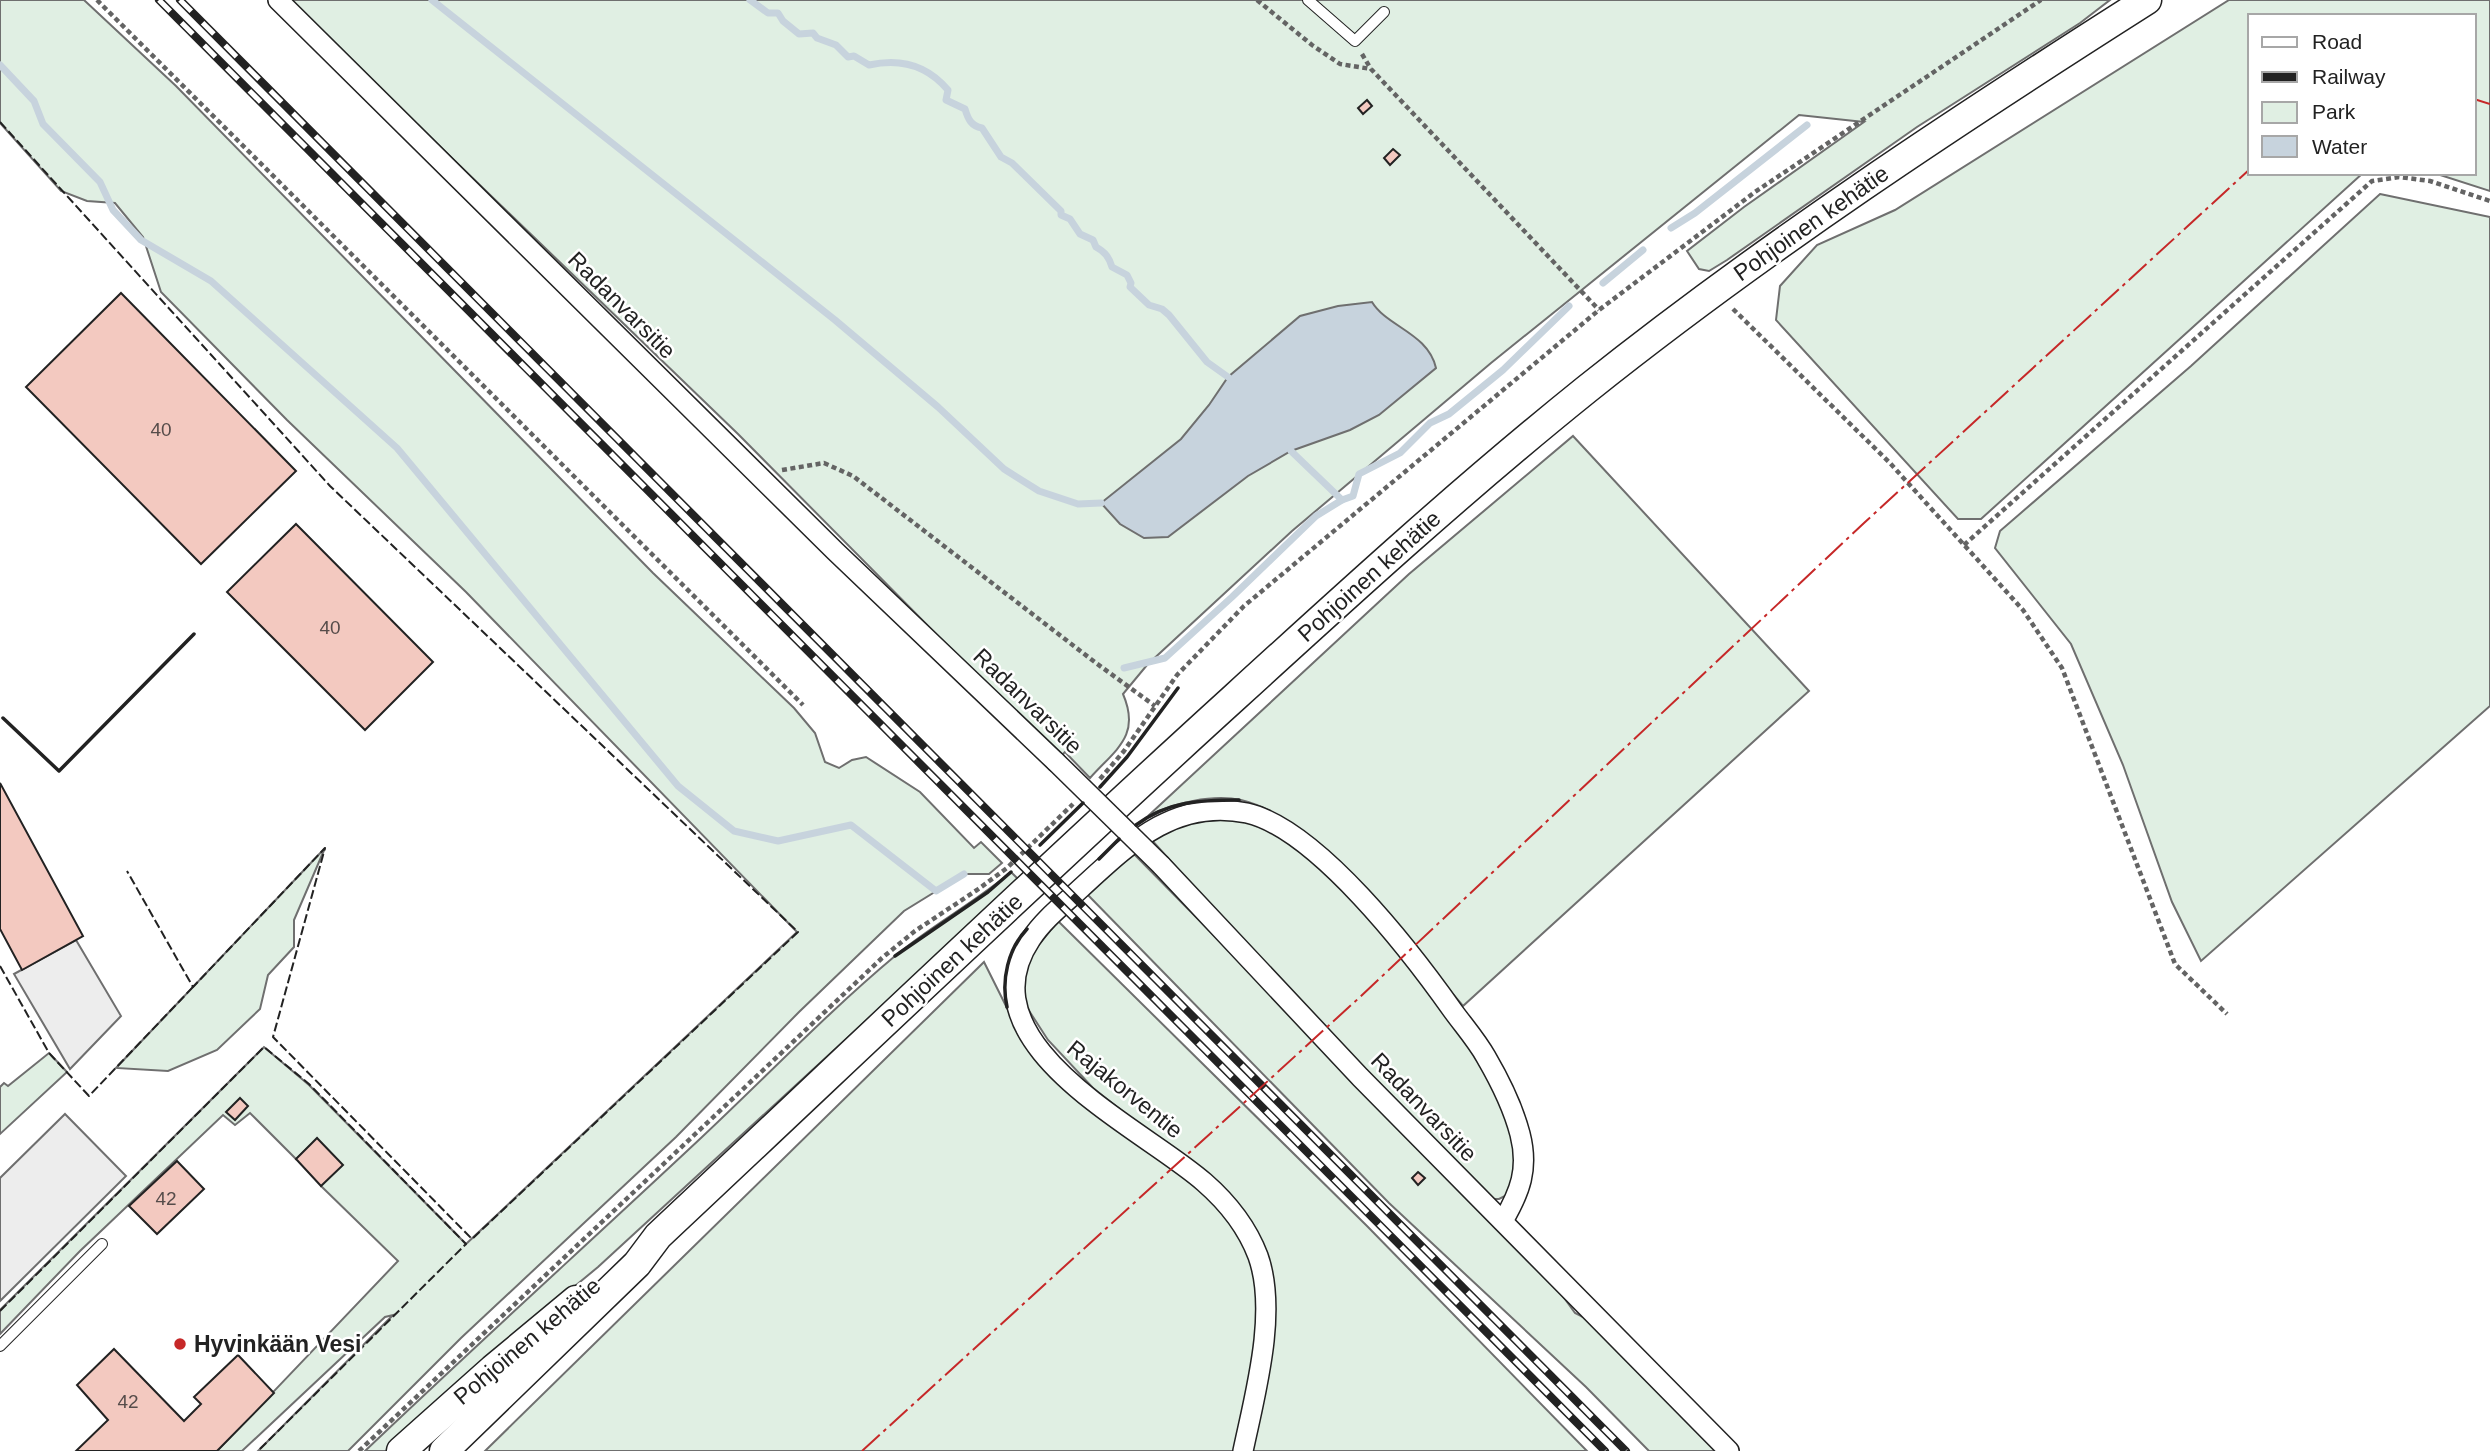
<svg xmlns="http://www.w3.org/2000/svg" width="2490" height="1451" font-family="Helvetica,sans-serif">
<style>
.green{fill:#e0efe3;stroke:#6f6f6f;stroke-width:2}
.parking{fill:#ededed;stroke:#6f6f6f;stroke-width:2}
.water{fill:#c7d3dd;stroke:#6f6f6f;stroke-width:2}
.lines{fill:none;stroke-linecap:round;stroke-linejoin:round}
.stream{stroke:#c7d3dd;stroke-width:7}
.building{fill:#f3c9c0;stroke:#222;stroke-width:2}
.lane-casing{stroke:#222;stroke-width:12}
.street-casing{stroke:#222;stroke-width:22}
.secondary-casing{stroke:#222;stroke-width:31}
.path{stroke:#646464;stroke-width:4.5;stroke-dasharray:5 3.5;stroke-linecap:butt}
.lane{stroke:#fff;stroke-width:10}
.street{stroke:#fff;stroke-width:19}
.secondary{stroke:#fff;stroke-width:28}
.rail-casing{stroke:#222;stroke-width:8}
.rail{stroke:#fff;stroke-width:5;stroke-dasharray:16;stroke-linecap:butt}
.street-bridge-casing{stroke:#222;stroke-width:22;stroke-linecap:butt}
.street-bridge{stroke:#fff;stroke-width:19}
.fence{stroke:#222;stroke-width:2;stroke-dasharray:9 3.5;stroke-linecap:butt}
.wall{stroke:#222;stroke-width:3.5}
.power{stroke:#c62828;stroke-width:2;stroke-dasharray:24 5 3.5 5;stroke-linecap:butt}
.poi-dot{fill:#c62828;stroke:#fff;stroke-width:2.5}
.labels{text-anchor:middle;dominant-baseline:central;stroke-width:5;stroke-linejoin:round;paint-order:stroke}
.number-label{font-size:19px;fill:#564c4a}
.street-label{font-size:23px;fill:#222;stroke:#fff}
.poi-label{font-size:23px;font-weight:bold;fill:#222;stroke:#fff;text-anchor:start}
</style>
<rect width="100%" height="100%" fill="#fff"/>
<!-- green -->
<g class="green">
<polygon points="0,0 84,0 176,86 653,573 794,708 815,733 825,762 839,768 852,760 866,757 920,792 974,848 981,842 1002,863 989,874 964,874 904,911 799,1012 676,1137 461,1338 348,1451 258,1451 393,1315 385,1317 242,1451 217,1451 398,1261 321,1186 317,1139 296,1159 250,1113 235,1125 223,1115 80,1251 0,1334 0,1310 264,1047 309,1085 466,1244 797,932 466,592 287,420 161,292 143,237 115,203 87,201 61,191 0,123"/>
<path d="M288,0H2110L2080,23L1917,127L1727,260L1709,271L1699,269L1687,251L1744,207L1864,122L1799,115L1491,363L1292,531L1147,665L1123,694C1141,736 1116,749 1090,778L1065,752L1059,758L738,434Z"/>
<polygon points="2229,0 2490,0 2490,191 2434,173 2474,173 2474,16 2250,16 2250,173 2363,173 1981,519 1958,519 1776,320 1780,286 1817,245 1895,210"/>
<polygon points="2380,194 2490,217 2490,706 2201,961 2172,902 2123,765 2071,644 1995,548 2000,531 2191,366"/>
<path d="M1573,436L1809,691L1463,1006C1434,971 1405,938 1374,905C1338,866 1295,813 1241,800C1213,794 1172,803 1148,816L1409,574Z"/>
<polygon points="1190,818 1250,820 1298,848 1375,921 1479,1056 1512,1122 1517,1173 1507,1195 1499,1199 1488,1199 1290,994 1149,837"/>
<polygon points="325,848 294,920 294,947 268,975 260,1009 217,1050 168,1071 116,1068"/>
<polygon points="1132,852 1547,1274 1575,1313 1589,1320 1718,1451 1649,1451 1586,1387 1389,1203 1085,892"/>
<path d="M1011,872L1019,880L598,1267L511,1339L386,1451H365C476,1345 590,1242 702,1137C766,1077 828,1012 895,956C932,925 974,903 1011,872Z"/>
<polygon points="1058,921 1367,1226 1587,1451 1248,1451 1267,1262 1173,1151 1093,1088 1048,1040 1024,1003 1023,983 1030,956"/>
<polygon points="984,962 1008,1010 1027,1043 1204,1191 1242,1233 1260,1291 1257,1336 1237,1451 485,1451"/>
<polygon points="49,1053 67,1072 0,1134 0,1087 4,1083 8,1086"/>
</g>
<!-- parking -->
<g class="parking">
<polygon points="76,940 121,1016 70,1069 14,974"/>
<polygon points="65,1114 126,1176 0,1301 0,1178"/>
</g>
<!-- water -->
<path class="water" d="M1372,302C1387,327 1428,333 1436,368L1379,415L1350,430L1291,451L1248,476L1168,537L1144,538L1120,524L1101,503L1181,439L1209,405L1228,377L1300,316L1338,306Z"/>
<g class="lines">
<!-- stream -->
<g class="stream">
<polyline points="432,0 835,320 938,407 1004,469 1039,491 1078,504 1101,503"/>
<path d="M750,0L768,13H778L783,21L799,34L813,33L817,38L836,45L848,57L854,56L869,65C900,58 927,65 948,90L946,100L965,109C968,119 971,126 982,128L1001,157L1012,163L1061,211V215L1070,219L1080,234L1093,240L1096,247C1105,252 1109,257 1112,267L1127,275L1131,283L1130,287L1149,305L1162,309L1169,315L1207,362L1228,377"/>
<polyline points="0,65 34,101 43,124 100,182 113,210 141,240 211,281 397,448 678,786 734,831 778,841 851,825 936,891 964,874"/>
<polyline points="1671,228 1695,213 1807,125"/>
<polyline points="1603,283 1643,250"/>
<polyline points="1342,500 1353,496 1359,474 1400,453 1430,423 1449,414 1503,370 1569,306"/>
<polyline points="1124,668 1165,658 1232,597 1316,516 1342,500 1291,451"/>
</g>
</g>
<!-- building -->
<g class="building">
<polygon points="1367,100 1372,106 1363,114 1358,108"/>
<polygon points="1393,149 1400,155 1390,165 1384,158"/>
<polygon points="121,293 296,471 201,564 26,387"/>
<polygon points="296,524 433,662 365,730 227,592"/>
<polygon points="0,783 83,936 22,970 0,929"/>
<polygon points="240,1098 248,1106 235,1120 226,1112"/>
<polygon points="317,1138 343,1165 321,1186 296,1159"/>
<polygon points="177,1161 204,1189 157,1234 129,1206"/>
<polygon points="1418,1172 1425,1178 1418,1185 1412,1178"/>
<polygon points="114,1349 184,1421 201,1404 194,1397 238,1355 274,1393 217,1451 76,1451 108,1420 77,1385"/>
</g>
<g class="lines">
<!-- lane casing -->
<g class="lane-casing">
<g id="lane">
<polyline points="1308,0 1355,41 1384,12"/>
<polyline points="0,1346 102,1244"/>
</g>
</g>
<!-- street casing -->
<g class="street-casing">
<g id="street">
<polyline points="278,0 835,551 1056,762"/>
<polyline points="1161,865 1360,1077 1729,1451"/>
<path d="M1243,1451C1255,1394 1278,1312 1258,1256C1247,1227 1227,1202 1204,1182C1143,1128 960,1045 1031,939C1044,919 1064,904 1081,888C1129,844 1175,798 1247,813C1317,829 1412,953 1453,1011C1464,1026 1477,1041 1486,1057C1500,1081 1513,1107 1520,1134C1529,1169 1520,1192 1503,1221"/>
</g>
</g>
<!-- secondary casing -->
<g class="secondary-casing">
<g id="secondary">
<polyline points="401,1451 493,1369 576,1300"/>
<path d="M444,1451L637,1264L658,1236C850,1056 1040,874 1235,697C1350,592 1465,487 1587,389C1765,247 1955,122 2147,0"/>
</g>
</g>
<!-- path -->
<g class="path">
<polyline points="97,0 803,705"/>
<polyline points="1257,0 1312,45 1340,64 1371,69"/>
<polyline points="1362,54 1371,69 1599,310"/>
<polyline points="1733,309 1889,462 2023,610 2062,668 2175,964 2227,1014"/>
<polyline points="782,470 824,463 853,476 1096,663 1155,706"/>
<polyline points="1964,545 2372,181 2399,177 2430,181 2490,201"/>
<polyline points="1100,779 1124,751 1177,675 1244,606 1599,310 1755,192 2041,0"/>
<polyline points="359,1451 882,958 915,931 977,890 1007,868 1073,804"/>
</g>
<!-- lane -->
<use href="#lane" class="lane"/>
<!-- street -->
<use href="#street" class="street"/>
<!-- secondary -->
<use href="#secondary" class="secondary"/>
<!-- rail casing -->
<g class="rail-casing">
<g id="rail">
<polyline points="159,0 1605,1451"/>
<polyline points="180,0 1626,1451"/>
</g>
</g>
<!-- rail -->
<use href="#rail" class="rail"/>
<!-- street-bridge casing -->
<g class="street-bridge-casing">
<polyline id="street-bridge" points="1056,762 1161,865"/>
</g>
<!-- street-bridge -->
<use href="#street-bridge" class="street-bridge"/>
<!-- fence -->
<g class="fence">
<polyline points="0,122 330,486 798,932 472,1239 273,1037 325,848 193,987 127,871"/>
<polyline points="0,966 49,1053 89,1096 193,987"/>
<polyline points="0,1311 264,1047 309,1084 466,1244 258,1451"/>
</g>
<!-- wall -->
<g class="wall">
<polyline points="3,718 59,771 194,634"/>
<polyline points="1100,787 1127,757 1178,688"/>
<path d="M1136,825C1168,801 1201,800 1239,800"/>
<polyline points="1040,845 1083,803"/>
<polyline points="1099,859 1119,839"/>
<polyline points="895,956 988,892 1011,872"/>
<path d="M1007,1007C1001,980 1008,949 1027,929"/>
</g>
<!-- power -->
<g class="power">
<polyline points="2474,99 2490,104"/>
<polyline points="862,1451 1360,997 1864,523 2250,169"/>
</g>
</g>
<!-- markers -->
<circle class="poi-dot" cx="180" cy="1344" r="7"/>
<g class="labels">
<!-- number labels -->
<g class="number-label">
<text x="161" y="429">40</text>
<text x="330" y="627">40</text>
<text x="166" y="1198">42</text>
<text x="128" y="1401">42</text>
</g>
<!-- street labels -->
<g class="street-label">
<text transform="translate(1811 223) rotate(-35)">Pohjoinen kehätie</text>
<text transform="translate(622 305) rotate(45)">Radanvarsitie</text>
<text transform="translate(1369 576) rotate(-42)">Pohjoinen kehätie</text>
<text transform="translate(1028 701) rotate(44)">Radanvarsitie</text>
<text transform="translate(952 960) rotate(-43)">Pohjoinen kehätie</text>
<text transform="translate(1125 1089) rotate(39)">Rajakorventie</text>
<text transform="translate(1424 1107) rotate(46)">Radanvarsitie</text>
<text transform="translate(527 1341) rotate(-40)">Pohjoinen kehätie</text>
</g>
<!-- poi labels -->
<g class="poi-label">
<text x="194" y="1344">Hyvinkään Vesi</text>
</g>
</g>
<!-- legend -->
<rect x="2248" y="14" width="228" height="161" fill="#ffffff" stroke="#a7a7a7" stroke-width="2"/>
<rect x="2262" y="37" width="35" height="10" fill="#ffffff" stroke="#a7a7a7" stroke-width="2"/>
<text x="2312" y="49" font-size="21" fill="#222222">Road</text>
<rect x="2262" y="72" width="35" height="10" fill="#222222" stroke="#a7a7a7" stroke-width="2"/>
<text x="2312" y="84" font-size="21" fill="#222222">Railway</text>
<rect x="2262" y="102" width="35" height="21" fill="#e0efe3" stroke="#a7a7a7" stroke-width="2"/>
<text x="2312" y="119" font-size="21" fill="#222222">Park</text>
<rect x="2262" y="136" width="35" height="21" fill="#c7d3dd" stroke="#a7a7a7" stroke-width="2"/>
<text x="2312" y="154" font-size="21" fill="#222222">Water</text>
</svg>
